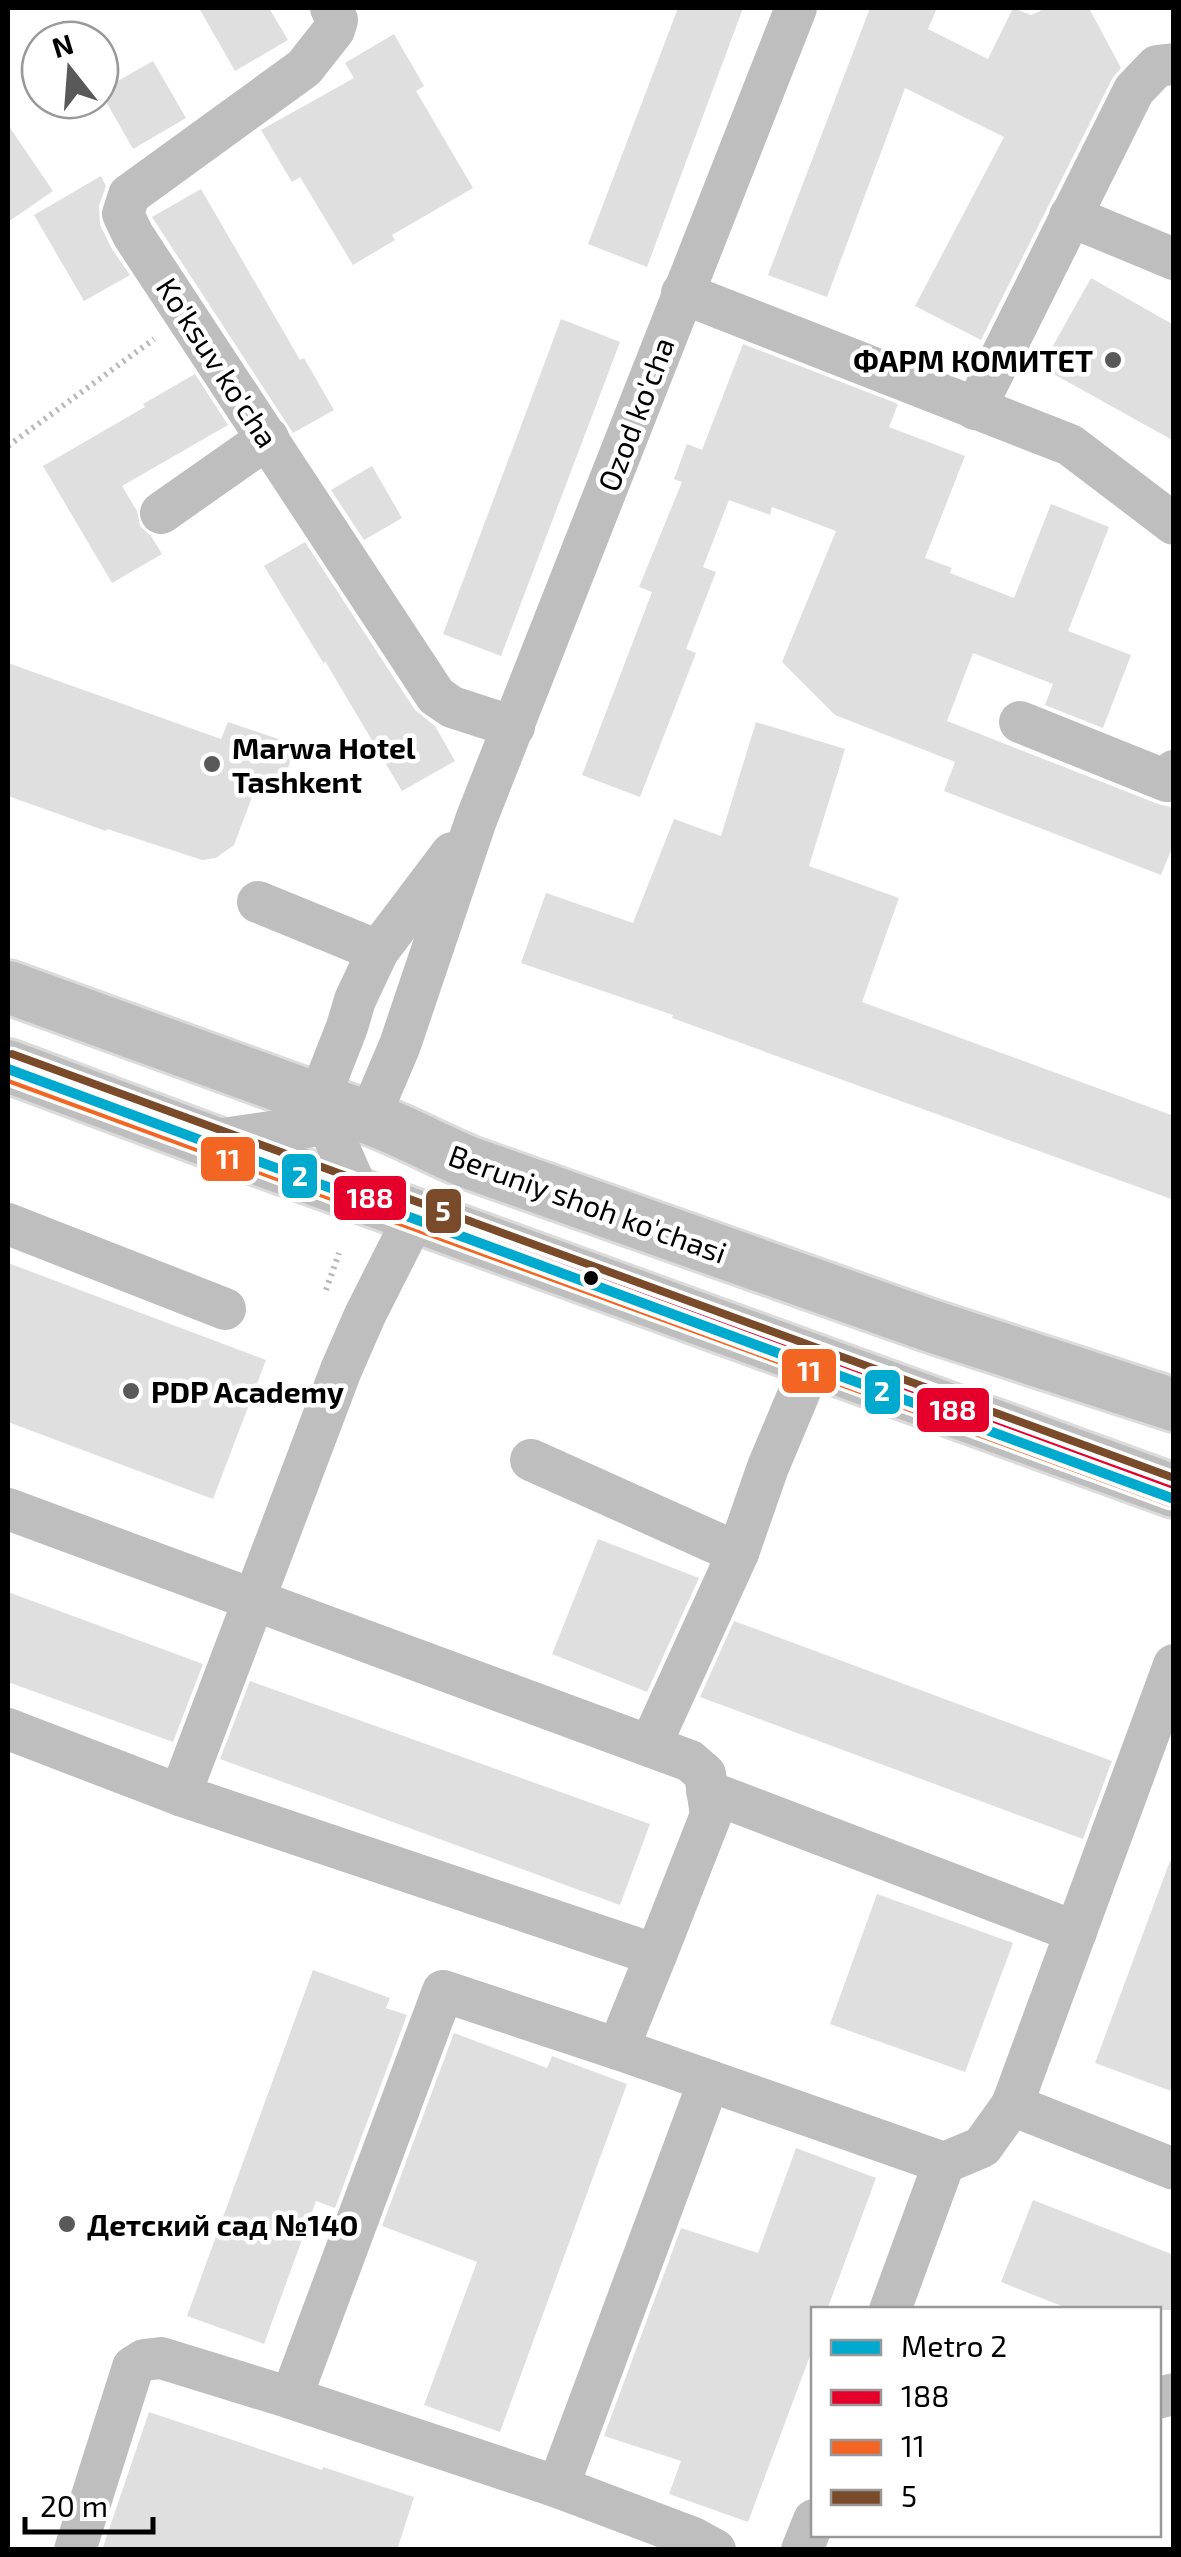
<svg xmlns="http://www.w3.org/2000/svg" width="1181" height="2557" font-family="'Exo 2',sans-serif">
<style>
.building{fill:#dfdfdf}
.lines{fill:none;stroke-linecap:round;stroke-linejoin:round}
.major-casing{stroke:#dbdbdb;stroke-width:58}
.path{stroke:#b9b9b9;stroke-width:6;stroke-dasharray:2.5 5;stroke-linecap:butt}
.minor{stroke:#bebebe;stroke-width:42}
.major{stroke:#bebebe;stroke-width:52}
.bus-1-casing{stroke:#fff;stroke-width:15}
.bus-2-casing{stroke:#fff;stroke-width:15}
.bus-3-casing{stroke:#fff;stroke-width:15}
.bus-1{stroke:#e4002b;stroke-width:8}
.bus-2{stroke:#f26522;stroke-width:8}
.bus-3{stroke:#7a4b2a;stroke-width:8}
.metro-1-casing{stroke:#fff;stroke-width:18}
.metro-1{stroke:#00a9ce;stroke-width:10}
.poi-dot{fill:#595959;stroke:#fff;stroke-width:4}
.bus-dot{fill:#000;stroke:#fff;stroke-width:4}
.labels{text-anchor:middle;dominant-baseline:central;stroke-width:9;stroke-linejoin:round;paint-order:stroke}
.poi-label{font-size:30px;font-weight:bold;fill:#000;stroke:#fff;text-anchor:start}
.street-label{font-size:30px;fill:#000;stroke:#fff}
.line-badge{stroke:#fff;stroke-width:4}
.badge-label{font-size:28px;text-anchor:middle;font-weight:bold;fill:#fff}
</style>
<rect width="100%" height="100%" fill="#fff"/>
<!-- building -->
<g class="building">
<polygon points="199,8 269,8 288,40 235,71"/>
<polygon points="678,8 743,8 647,267 588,244"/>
<polygon points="870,8 937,8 928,29 988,59 1013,8 1031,15 1046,8 1089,8 1121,68 1112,79 981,340 915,306 1004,137 905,88 827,297 768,275"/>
<polygon points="394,34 424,86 416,91 473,188 392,235 395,240 353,265 300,177 292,182 261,130 354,78 345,63"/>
<polygon points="153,61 186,118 133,149 100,91"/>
<polygon points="8,125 53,191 8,222"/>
<polygon points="101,176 106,186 99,206 100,225 112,249 130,275 84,301 34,215"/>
<polygon points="201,189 300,360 304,358 334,410 293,433 152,217"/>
<polygon points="1091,278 1174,325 1174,441 1041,367"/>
<polygon points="561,319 620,342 501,656 443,634"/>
<polygon points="743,344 898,404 889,427 965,456 925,558 952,568 950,573 1014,598 1051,504 1109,527 1068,631 1131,655 1103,728 1045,705 1053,684 973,653 947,721 1158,804 1174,808 1174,843 1161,875 944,791 955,762 835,715 782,662 836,531 772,507 770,515 729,500 703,567 716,572 686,649 696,653 640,797 582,775 652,592 639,587 682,482 674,479 687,444 702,450"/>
<polygon points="195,374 228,425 122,486 137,511 140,526 151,536 162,554 112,583 43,466 145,407 143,404"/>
<polygon points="372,466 402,518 364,540 331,490"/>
<polygon points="305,542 415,710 435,726 455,761 402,791 325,661 324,664 264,566"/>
<polygon points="8,663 221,739 228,722 296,745 278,797 255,789 234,845 216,858 202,860 107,829 106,831 8,796"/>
<polygon points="756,722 845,749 809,866 899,898 862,1002 1174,1116 1174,1200 672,1018 673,1015 521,963 546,893 633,923 674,819 721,836"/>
<polygon points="8,1263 266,1360 213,1499 8,1422"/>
<polygon points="598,1539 699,1578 647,1692 552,1654"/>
<polygon points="8,1592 203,1664 173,1742 8,1682"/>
<polygon points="734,1621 1112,1761 1083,1839 700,1697"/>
<polygon points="250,1681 650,1824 620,1905 220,1759"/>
<polygon points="1170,1861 1174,1862 1174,2092 1095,2063"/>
<polygon points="877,1894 1013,1943 965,2072 830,2024"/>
<polygon points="313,1970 390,1998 386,2008 407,2015 335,2208 316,2201 264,2344 187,2316"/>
<polygon points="454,2033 547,2068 552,2056 627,2084 500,2432 424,2405 477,2262 382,2226"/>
<polygon points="796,2148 876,2178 827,2310 814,2310 814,2345 748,2522 669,2494 681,2461 604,2436 681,2228 758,2253"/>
<polygon points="1033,2200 1174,2255 1174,2310 1072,2310 1001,2282"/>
<polygon points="149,2412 322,2470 323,2467 414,2497 397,2550 102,2550"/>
</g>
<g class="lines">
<!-- major casing -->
<g class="major-casing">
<g id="major">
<path d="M8,987L369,1118C404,1131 436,1149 470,1163L931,1326L1174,1405"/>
<polyline points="8,1066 209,1141 1174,1491"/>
</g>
</g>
<!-- path -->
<g class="path">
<polyline points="8,446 154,339"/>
<polyline points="326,1290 339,1253"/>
</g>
<!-- minor -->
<g class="minor">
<polyline points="331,8 337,20 334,30 304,68 129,195 123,214 133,235 436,696 452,707 514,727"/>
<polyline points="1070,216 1174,259"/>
<polyline points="682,293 1070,445 1174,524"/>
<polyline points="975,409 1134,90 1157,66 1174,64"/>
<polyline points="161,513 268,438"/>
<polyline points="1020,722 1167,781 1174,771"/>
<polyline points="258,902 378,951"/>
<polyline points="209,1141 369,1118 400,1045 476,820 796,8"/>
<polyline points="360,1196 318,1101 347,1027 355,1000 378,951 452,853"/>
<polyline points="8,1224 225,1309"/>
<polyline points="531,1460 738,1553"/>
<polyline points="8,1509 690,1761 705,1774 711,1815 656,1955"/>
<polyline points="8,1729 180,1795 656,1955 618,2049 944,2163 982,2147 1012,2105 1174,2169"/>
<polyline points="650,1746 738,1553 768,1467 813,1360"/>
<polyline points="707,1791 1076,1932"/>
<polyline points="180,1795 341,1370 365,1315 415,1216"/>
<polyline points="1012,2105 1174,1665"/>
<polyline points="890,2310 944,2163"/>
<polyline points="291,2398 443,1991 618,2049"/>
<polyline points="1158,2398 1174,2394"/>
<polyline points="558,2487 709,2081"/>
<polyline points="75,2550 133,2367 144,2360 161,2358 291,2398 558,2487 693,2538 715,2550"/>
<polyline points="802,2550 814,2520"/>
</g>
<!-- major -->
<use href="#major" class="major"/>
<!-- bus-1 casing -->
<g class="bus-1-casing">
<polyline id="bus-1" points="8,1066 1174,1491"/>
</g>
<!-- bus-2 casing -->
<g class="bus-2-casing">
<polyline id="bus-2" points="8,1079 1170,1503"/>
</g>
<!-- bus-3 casing -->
<g class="bus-3-casing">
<polyline id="bus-3" points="12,1054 1174,1478"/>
</g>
<!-- bus-1 -->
<use href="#bus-1" class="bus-1"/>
<!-- bus-2 -->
<use href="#bus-2" class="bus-2"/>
<!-- bus-3 -->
<use href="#bus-3" class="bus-3"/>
<!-- metro-1 casing -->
<g class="metro-1-casing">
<polyline id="metro-1" points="8,1069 1174,1499"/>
</g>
<!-- metro-1 -->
<use href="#metro-1" class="metro-1"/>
</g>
<!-- markers -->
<g class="poi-dot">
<circle cx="1113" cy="360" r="10"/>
<circle cx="212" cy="764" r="10"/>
<circle cx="131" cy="1391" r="10"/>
<circle cx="67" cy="2224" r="10"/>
</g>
<circle class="bus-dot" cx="591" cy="1278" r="9"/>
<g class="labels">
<!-- poi labels -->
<g class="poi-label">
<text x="1093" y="360" text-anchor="end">ФАРМ КОМИТЕТ</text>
<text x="232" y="747">Marwa Hotel<tspan x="232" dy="34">Tashkent</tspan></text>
<text x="151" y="1391">PDP Academy</text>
<text x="87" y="2224">Детский сад №140</text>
</g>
<!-- street labels -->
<g class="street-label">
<text transform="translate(218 362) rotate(57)">Ko'ksuv ko'cha</text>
<text transform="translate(635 414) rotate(-69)">Ozod ko'cha</text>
<text transform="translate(588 1203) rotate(20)">Beruniy shoh ko'chasi</text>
</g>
</g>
<g class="line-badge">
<rect x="199" y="1135" width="58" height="48" rx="10" fill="#f26522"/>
<rect x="280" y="1152" width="39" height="48" rx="10" fill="#00a9ce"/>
<rect x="332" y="1174" width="76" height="48" rx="10" fill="#e4002b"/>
<rect x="424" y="1187" width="39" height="48" rx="10" fill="#7a4b2a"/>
<rect x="780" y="1347" width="58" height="48" rx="10" fill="#f26522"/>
<rect x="863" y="1368" width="39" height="48" rx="10" fill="#00a9ce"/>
<rect x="915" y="1386" width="76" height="48" rx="10" fill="#e4002b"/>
</g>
<g class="badge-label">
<text x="228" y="1169">11</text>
<text x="300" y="1186">2</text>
<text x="370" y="1208">188</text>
<text x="443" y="1221">5</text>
<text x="809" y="1381">11</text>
<text x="882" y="1401">2</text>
<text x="953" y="1420">188</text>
</g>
<!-- border -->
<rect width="1181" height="2557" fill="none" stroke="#000000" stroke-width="20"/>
<!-- legend -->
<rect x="811" y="2307" width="350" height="230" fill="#ffffff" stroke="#999999" stroke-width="2.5"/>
<rect x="831" y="2340" width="50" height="15" fill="#00a9ce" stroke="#999999" stroke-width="2.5"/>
<text x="901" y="2357" font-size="30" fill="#000000">Metro 2</text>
<rect x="831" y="2390" width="50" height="15" fill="#e4002b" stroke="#999999" stroke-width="2.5"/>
<text x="901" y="2407" font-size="30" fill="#000000">188</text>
<rect x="831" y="2440" width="50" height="15" fill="#f26522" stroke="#999999" stroke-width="2.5"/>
<text x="901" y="2457" font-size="30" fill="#000000">11</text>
<rect x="831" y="2490" width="50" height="15" fill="#7a4b2a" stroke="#999999" stroke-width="2.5"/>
<text x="901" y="2507" font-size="30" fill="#000000">5</text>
<!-- north arrow -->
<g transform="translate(70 70) rotate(343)"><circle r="48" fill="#ffffff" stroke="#999999" stroke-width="2.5"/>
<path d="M0-8L18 38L0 25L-18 38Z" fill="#595959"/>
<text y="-15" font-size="28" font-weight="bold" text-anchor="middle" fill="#000000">N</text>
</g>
<!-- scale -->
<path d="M25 2517v15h128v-15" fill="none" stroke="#000000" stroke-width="5"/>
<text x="40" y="2517" font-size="30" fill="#000000" stroke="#ffffff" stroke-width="8" paint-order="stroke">20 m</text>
</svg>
